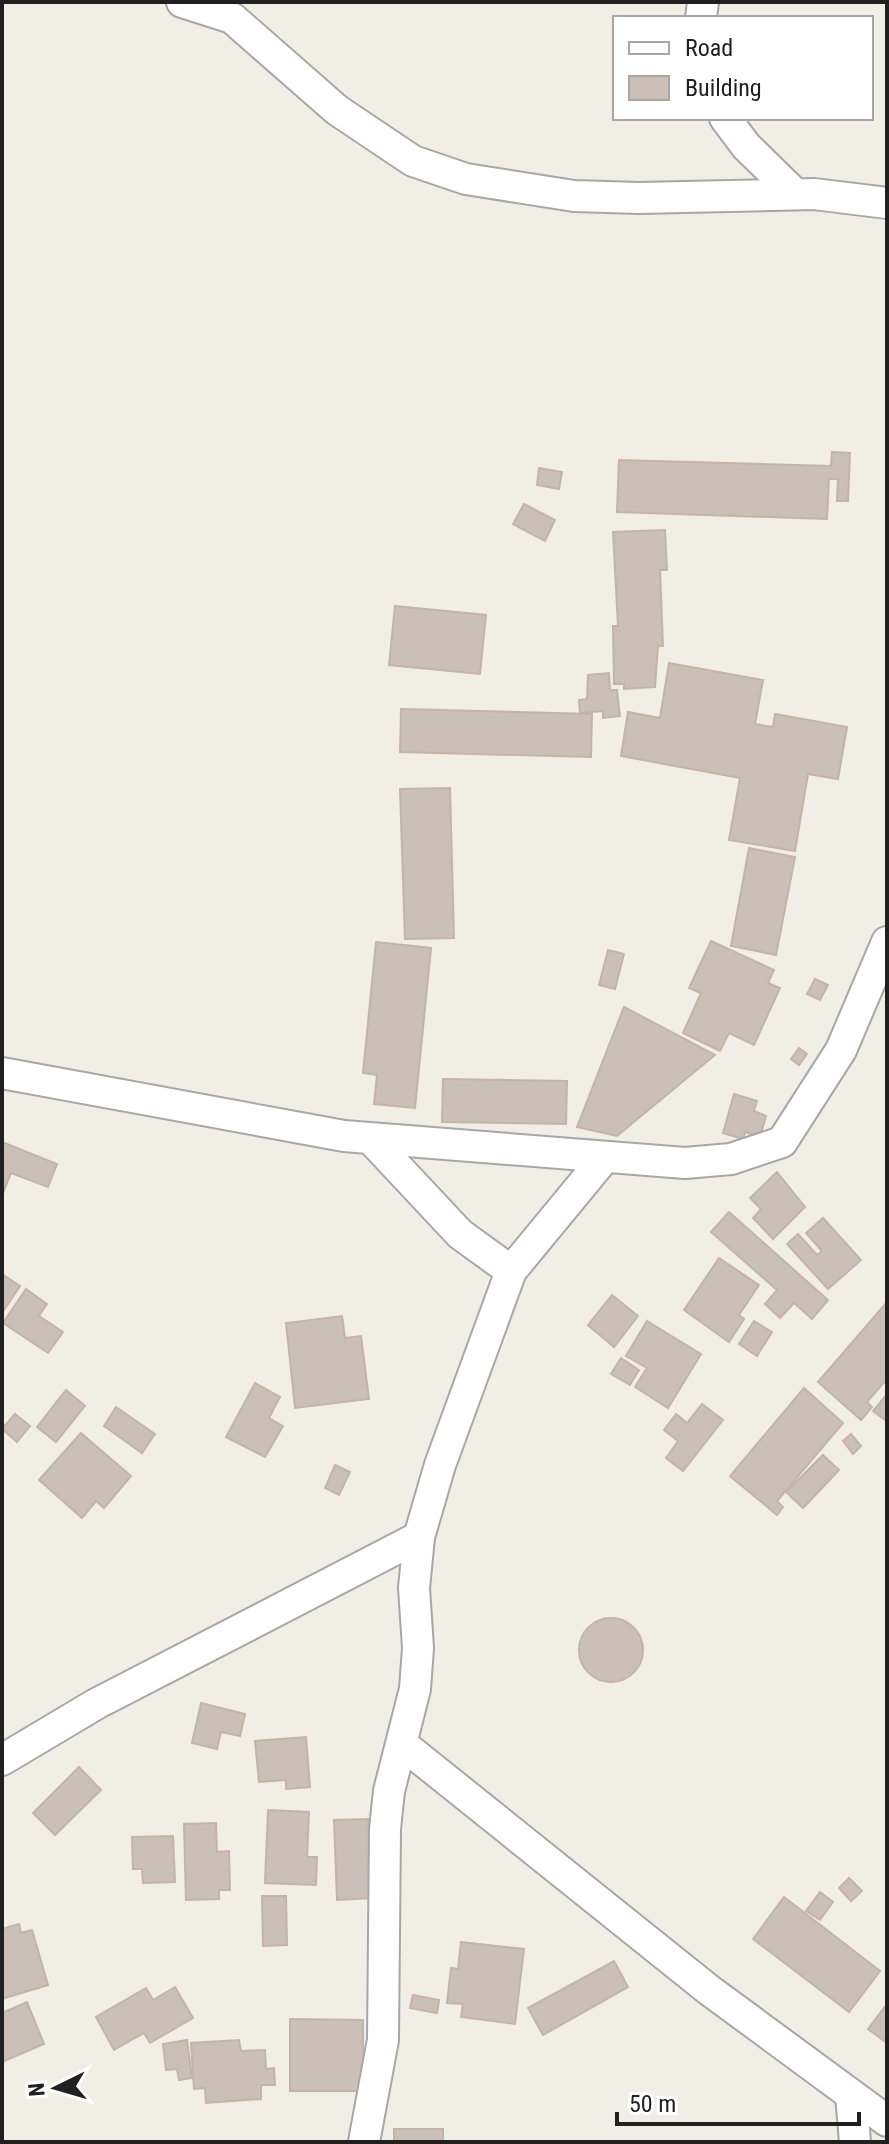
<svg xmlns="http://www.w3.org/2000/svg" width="889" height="2144" font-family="'Roboto Condensed',sans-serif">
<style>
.building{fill:#cac0b8;stroke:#c5b4a6;stroke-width:2}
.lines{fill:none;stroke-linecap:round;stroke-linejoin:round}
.street-casing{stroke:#a7a7a7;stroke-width:34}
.street{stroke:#fff;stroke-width:30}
</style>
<rect width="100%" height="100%" fill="#f1eee5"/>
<!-- building -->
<g class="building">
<polygon points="832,452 850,453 848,501 837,501 838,479 829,479 827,519 617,512 619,460 831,466"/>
<polygon points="539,468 562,472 559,489 537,485"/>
<polygon points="524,504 555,520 545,541 513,524"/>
<polygon points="665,530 667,570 660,570 663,646 658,646 655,687 624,689 624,684 614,684 613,626 618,626 613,532"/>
<polygon points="395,606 486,615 480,674 389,665"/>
<polygon points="669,663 763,680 755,724 773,727 775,714 847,727 838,779 808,774 795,851 729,840 740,778 621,756 628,712 660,718"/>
<polygon points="609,673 610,690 617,690 620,716 603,718 603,711 580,713 579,700 587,699 588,675"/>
<polygon points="401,709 592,714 591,757 400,752"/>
<polygon points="450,788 454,938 405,939 400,789"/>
<polygon points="749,848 795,857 776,955 731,946"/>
<polygon points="711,941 774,970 768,983 780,988 754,1045 729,1033 720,1051 683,1033 701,993 689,988"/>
<polygon points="376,942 431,948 415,1108 374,1104 377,1075 363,1073"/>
<polygon points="608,950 624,954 615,989 599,985"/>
<polygon points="815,979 828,985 820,1000 807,994"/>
<polygon points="624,1007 715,1055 617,1136 577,1127"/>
<polygon points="799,1048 807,1054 799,1065 791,1059"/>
<polygon points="443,1079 567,1081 566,1124 442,1122"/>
<polygon points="734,1094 757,1101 754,1111 766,1116 760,1137 745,1132 743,1139 723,1133"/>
<polygon points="2,1142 57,1164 48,1187 11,1173 2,1196"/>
<polygon points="777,1172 805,1207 773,1239 753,1218 761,1209 750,1198"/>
<polygon points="729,1212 828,1300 812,1319 794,1303 780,1318 765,1304 777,1290 711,1232"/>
<polygon points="823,1218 861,1260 828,1289 787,1244 798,1234 817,1255 822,1251 806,1233"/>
<polygon points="719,1258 759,1285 739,1315 744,1319 729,1342 684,1310"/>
<polygon points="2,1274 20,1286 2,1313"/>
<polygon points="26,1289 47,1304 39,1316 63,1332 48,1353 3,1323"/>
<polygon points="612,1295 638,1316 614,1347 588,1325"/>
<polygon points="887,1302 887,1379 867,1402 872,1407 861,1420 818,1382"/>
<polygon points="342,1316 345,1338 361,1336 369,1399 295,1408 286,1323"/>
<polygon points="647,1321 701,1354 668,1408 635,1387 647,1368 626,1356"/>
<polygon points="754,1321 772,1332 757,1356 739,1344"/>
<polygon points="621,1358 639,1370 630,1385 611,1374"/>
<polygon points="255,1383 280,1397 269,1418 283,1426 265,1457 226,1437"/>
<polygon points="804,1388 843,1423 777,1501 783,1507 777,1515 730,1476"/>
<polygon points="66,1390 85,1406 56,1442 37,1427"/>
<polygon points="887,1394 887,1417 885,1420 873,1411"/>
<polygon points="702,1404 723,1420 683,1471 666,1458 678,1441 664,1430 676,1414 687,1423"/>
<polygon points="116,1407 155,1434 142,1453 104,1426"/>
<polygon points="15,1414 30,1426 17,1442 2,1429"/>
<polygon points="81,1433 131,1476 104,1508 96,1501 82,1518 39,1480"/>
<polygon points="851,1434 861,1446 853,1454 843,1441"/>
<polygon points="823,1455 839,1470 803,1508 786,1492"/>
<polygon points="335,1465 350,1472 339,1495 325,1488"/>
<circle cx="611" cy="1650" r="32"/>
<polygon points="201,1703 245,1714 240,1736 221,1732 217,1749 192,1743"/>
<polygon points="306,1737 310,1787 286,1789 286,1780 259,1782 255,1741"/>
<polygon points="79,1767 101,1790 55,1835 33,1813"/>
<polygon points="268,1810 309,1812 307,1857 317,1857 316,1885 265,1883"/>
<polygon points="368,1819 372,1898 337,1900 334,1820"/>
<polygon points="216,1823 217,1852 229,1851 230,1890 219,1890 219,1899 186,1900 184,1824"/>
<polygon points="173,1836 175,1882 143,1883 142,1869 133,1869 132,1837"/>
<polygon points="849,1878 862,1891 851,1901 839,1888"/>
<polygon points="820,1892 833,1902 820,1920 806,1911"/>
<polygon points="262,1896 286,1896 287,1945 263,1946"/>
<polygon points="784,1897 880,1971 849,2012 753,1939"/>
<polygon points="19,1924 21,1933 32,1930 48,1985 2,1999 2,1929"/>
<polygon points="461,1942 524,1949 515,2024 461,2017 463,2004 447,2003 451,1968 458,1969"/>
<polygon points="614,1961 628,1987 543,2035 528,2008"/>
<polygon points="175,1987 193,2018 150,2043 144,2033 114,2050 96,2017 146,1988 153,2000"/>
<polygon points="413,1995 439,2000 437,2013 410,2008"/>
<polygon points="27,2002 44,2044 2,2062 2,2013"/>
<polygon points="887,2004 887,2043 868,2029"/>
<polygon points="290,2019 363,2020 363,2091 290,2091"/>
<polygon points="187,2040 192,2078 179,2080 177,2069 166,2070 163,2044"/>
<polygon points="239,2040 241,2051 265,2050 266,2069 274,2068 275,2085 261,2085 261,2099 206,2103 205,2088 194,2089 191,2043"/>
<rect x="394" y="2129" width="49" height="13"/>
</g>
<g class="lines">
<!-- street casing -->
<g class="street-casing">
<g id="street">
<polyline points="182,2 232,18 337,110 413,161 466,179 574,196 639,198 814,194 887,203"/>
<polyline points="701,18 703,2"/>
<polyline points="725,118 746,146 794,193"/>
<polyline points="2,1073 344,1136 685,1163 731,1159 782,1142 841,1050 887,942"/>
<polyline points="371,1139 460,1234 511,1271"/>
<polyline points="402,1744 709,1990 887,2121"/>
<polyline points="2,1760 96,1704 419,1537"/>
<polyline points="851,2095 855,2142"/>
<polyline points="364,2142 383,2040 385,1829 389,1791 415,1689 418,1648 414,1588 419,1537 440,1465 511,1271 605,1157"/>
</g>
</g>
<!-- street -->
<use href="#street" class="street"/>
</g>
<!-- border -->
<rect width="889" height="2144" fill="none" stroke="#202020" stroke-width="8"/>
<!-- legend -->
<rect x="613" y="16" width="260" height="104" fill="#ffffff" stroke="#a6a6a6" stroke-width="2"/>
<rect x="629" y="42" width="40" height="12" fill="#ffffff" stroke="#a6a6a6" stroke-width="2"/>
<text x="685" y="56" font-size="24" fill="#202020">Road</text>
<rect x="629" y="76" width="40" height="24" fill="#cac0b8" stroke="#a6a6a6" stroke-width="2"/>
<text x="685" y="96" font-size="24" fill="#202020">Building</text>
<!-- north arrow -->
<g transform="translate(56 2088) rotate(265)" stroke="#ffffff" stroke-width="6" paint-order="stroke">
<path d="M0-6L14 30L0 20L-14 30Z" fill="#202020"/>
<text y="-12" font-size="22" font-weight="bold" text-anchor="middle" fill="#202020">N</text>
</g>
<!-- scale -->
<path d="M617 2112v12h242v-12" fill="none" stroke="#202020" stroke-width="4"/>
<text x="629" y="2112" font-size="24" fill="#202020" stroke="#ffffff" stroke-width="6" paint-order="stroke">50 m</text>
</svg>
